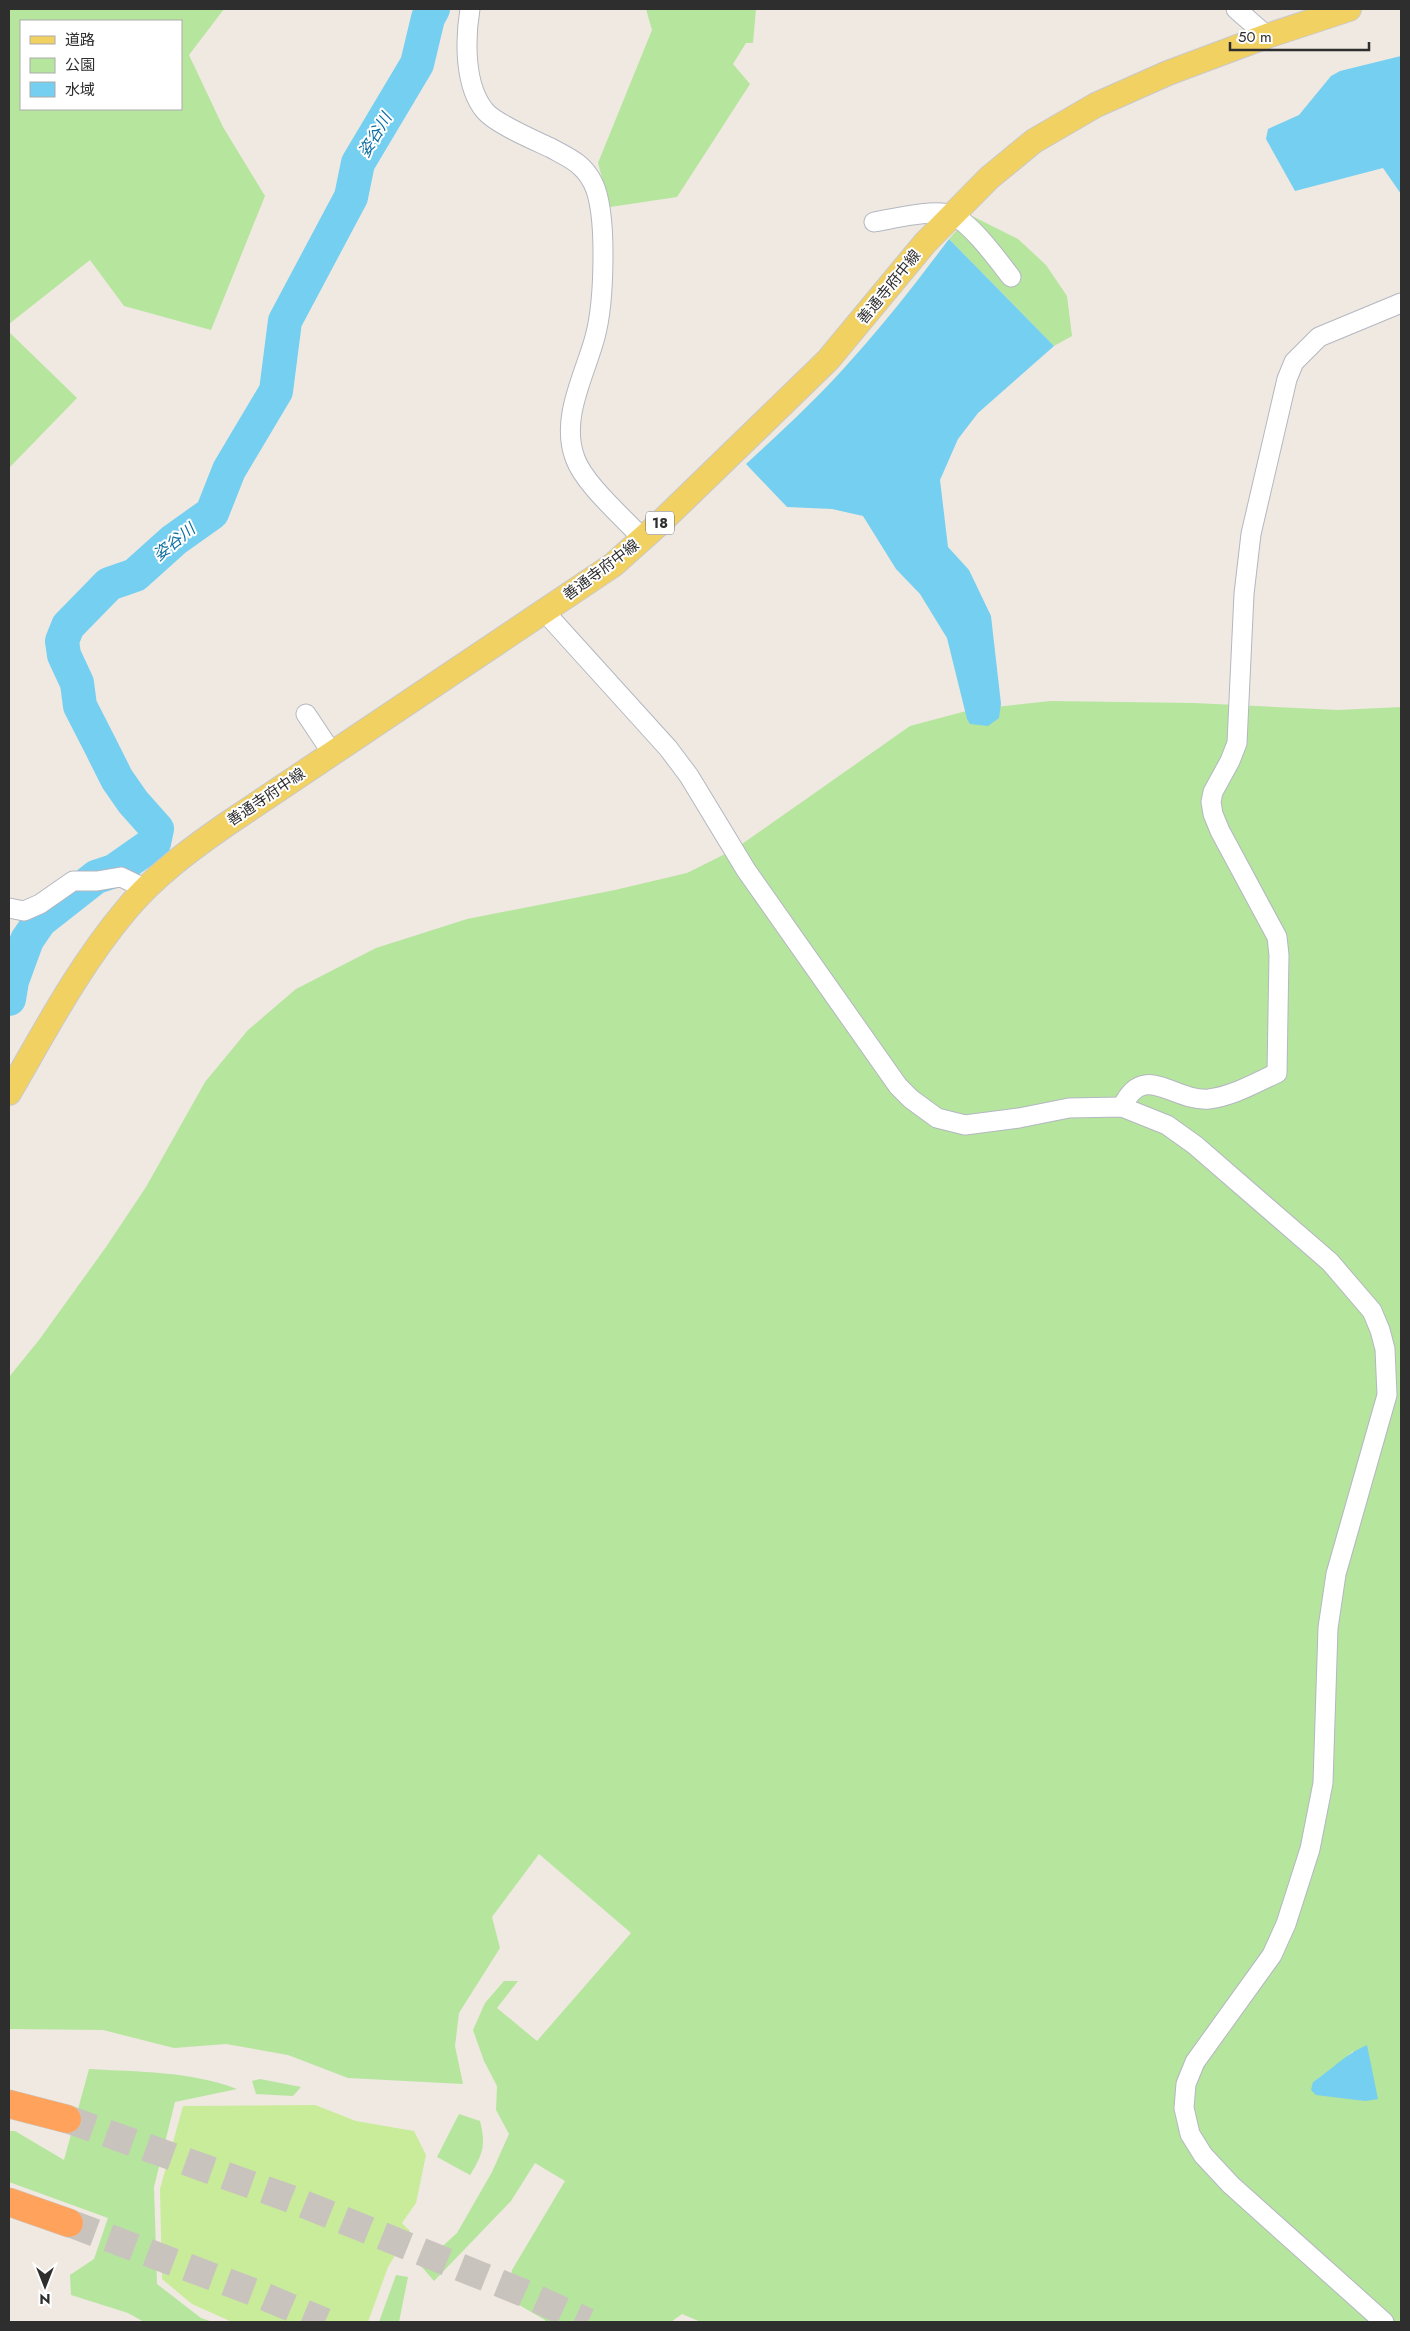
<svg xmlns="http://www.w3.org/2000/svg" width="1410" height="2331" font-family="Jost,'Noto Sans JP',sans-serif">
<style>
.green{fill:#b6e59e;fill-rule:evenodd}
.pitch{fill:#c9ec9a}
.water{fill:#75cff0}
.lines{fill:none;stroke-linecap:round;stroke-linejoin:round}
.river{stroke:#75cff0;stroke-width:34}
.highway-tunnel{stroke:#c8c4bd;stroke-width:28;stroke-dasharray:28 14;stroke-linecap:butt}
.minor-casing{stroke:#b4b7c1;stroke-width:21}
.major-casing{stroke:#c9c9c9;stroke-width:26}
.highway-casing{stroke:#c9c9c9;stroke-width:29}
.minor{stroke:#fff;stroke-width:19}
.major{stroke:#f2d163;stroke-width:24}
.highway{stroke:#ffa35c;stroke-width:28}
.labels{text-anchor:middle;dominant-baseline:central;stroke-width:4;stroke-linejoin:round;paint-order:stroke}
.shield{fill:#fff;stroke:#6d6d6d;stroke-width:1}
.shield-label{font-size:14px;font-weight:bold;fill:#2e2e2e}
.street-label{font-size:15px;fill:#2e2e2e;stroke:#fff}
.water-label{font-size:16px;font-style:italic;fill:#0d6fa3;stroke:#fff}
</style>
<rect width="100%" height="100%" fill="#efe9e1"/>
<!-- green -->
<g class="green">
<path d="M9,9H224L189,55L223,127L265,196L211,330L124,306L90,260L9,324ZM181,21V109H21V21Z"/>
<polygon points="646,9 756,9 753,43 746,43 733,64 750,84 677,197 610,207 598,163 652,30"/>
<polygon points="970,215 1018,239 1046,265 1067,296 1072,336 1054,346 949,239"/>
<polygon points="9,332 77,398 9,468"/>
<path d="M1050,701L1194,703L1338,710L1401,707V2322H701L682,2314L671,2322H545V2320L507,2298L512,2270L565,2181L535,2163L511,2201L434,2281L421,2266L457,2233L492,2172L509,2134L496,2110L497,2086L484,2061L473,2030L485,2003L504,1981H518L497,2008L537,2041L631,1933L539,1854L492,1917L500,1948L459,2013L455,2046L463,2084L348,2078L288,2055L226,2044L174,2048L103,2030L9,2029V1377L39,1340L106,1247L146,1187L205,1082L248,1030L296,989L376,948L467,919L615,890L687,873L735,849L910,726L970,710ZM1353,2051L1365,2101L1342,2097L1313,2082L1339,2064Z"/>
<path d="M89,2069C138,2072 190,2071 237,2089L175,2102L154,2187L157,2284L201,2318L213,2322H144L128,2313L71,2295L70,2275L94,2259L108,2218L9,2182V2131H15L64,2160Z"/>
<polygon points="260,2079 301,2087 293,2096 256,2094 252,2081"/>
<path d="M459,2114L480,2121C486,2145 483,2154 470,2175L437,2157Z"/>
<polygon points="396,2275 408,2277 399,2322 379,2322"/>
</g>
<!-- pitch -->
<polygon class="pitch" points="315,2105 356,2121 414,2131 426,2155 416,2203 402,2223 410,2231 388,2267 368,2322 232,2322 192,2304 162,2279 160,2189 183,2106"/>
<!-- water -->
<g class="water">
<polygon points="1401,56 1401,194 1383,168 1295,191 1266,139 1268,129 1299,115 1331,76 1340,71"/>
<path d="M949,239L1054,346L978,413L958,439L940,480L948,547L969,570L991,616L1001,704L999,718L988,726L970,724L967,719L947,638L920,594L896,569L863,516L832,509L787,507L746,464C783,430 821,395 854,357C888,319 919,279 949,239Z"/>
<path d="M1367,2045L1378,2099L1365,2101L1316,2095L1311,2090L1313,2082C1331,2070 1347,2053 1367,2045Z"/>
</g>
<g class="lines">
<!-- river -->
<polyline class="river" points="9,999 12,981 27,940 40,921 96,877 114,871 154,843 157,829 133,802 117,779 100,745 80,706 77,683 64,655 62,641 68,626 109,584 135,575 174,540 212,513 229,470 276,391 285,321 351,197 358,163 417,64 428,18 433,9"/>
<!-- highway-tunnel -->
<g class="highway-tunnel">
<polyline points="67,2119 291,2199 519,2291 588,2322"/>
<polyline points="69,2223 256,2293 325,2322"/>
</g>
<!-- minor casing -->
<g class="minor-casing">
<g id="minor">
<path d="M470,9C465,39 464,86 485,111C496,124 534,140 551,148C569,158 583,163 593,183C608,213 604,304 595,337C585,375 560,418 575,458C584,484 623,517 642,538"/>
<polyline points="1236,9 1267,36"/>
<path d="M874,222C892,219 935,208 952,215C972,224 997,259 1011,277"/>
<polyline points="544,611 668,748 689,776 746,870 898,1086 911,1099 937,1118 965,1125 1019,1118 1069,1108 1122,1107 1167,1125 1195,1145 1330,1262 1372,1311 1380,1330 1385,1349 1387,1395 1336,1574 1328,1628 1323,1783 1310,1849 1286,1924 1272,1955 1195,2062 1186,2084 1184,2108 1190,2134 1203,2155 1231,2185 1384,2322"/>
<polyline points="306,714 332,753"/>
<polyline points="9,908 24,911 40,904 73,881 97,881 121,877 146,889"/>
<path d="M1122,1107C1144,1060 1173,1102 1209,1099C1233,1096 1255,1083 1277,1073L1279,955L1277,937L1220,831L1213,814L1211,802L1213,792L1230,761L1237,743L1244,594L1251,534L1287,379L1294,362L1319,337L1401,303"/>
</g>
</g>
<!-- major casing -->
<g class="major-casing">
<path id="major" d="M9,1093C45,1031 79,966 126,910C154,876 191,849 227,824L613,565L660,523L828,360L925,243L989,178L1034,141L1096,105L1168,73L1267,36L1349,9"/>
</g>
<!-- highway casing -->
<g class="highway-casing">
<g id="highway">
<polyline points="9,2104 67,2119"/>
<polyline points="9,2202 69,2223"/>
</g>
</g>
<!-- minor -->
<use href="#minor" class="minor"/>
<!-- major -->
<use href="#major" class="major"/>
<!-- highway -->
<use href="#highway" class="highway"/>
</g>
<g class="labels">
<!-- shield labels -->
<rect class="shield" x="646" y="511.5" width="28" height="23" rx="4"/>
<g class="shield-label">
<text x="660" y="523">18</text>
</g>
<!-- street labels -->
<g class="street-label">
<text transform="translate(889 287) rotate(-51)">善通寺府中線</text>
<text transform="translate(601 570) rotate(-37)">善通寺府中線</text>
<text transform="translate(266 797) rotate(-34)">善通寺府中線</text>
</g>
<!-- water labels -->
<g class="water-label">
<text transform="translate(375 135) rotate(-59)">姿谷川</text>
<text transform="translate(174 542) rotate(-39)">姿谷川</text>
</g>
</g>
<!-- border -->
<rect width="1410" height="2331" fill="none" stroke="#2e2e2e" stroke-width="20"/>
<!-- legend -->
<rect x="20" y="20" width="162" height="90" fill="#ffffff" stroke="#ababab"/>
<rect x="30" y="36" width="25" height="8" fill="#f2d163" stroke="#ababab"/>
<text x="65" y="45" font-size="15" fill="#2e2e2e">道路</text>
<rect x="30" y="58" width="25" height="15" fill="#b6e59e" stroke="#ababab"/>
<text x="65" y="70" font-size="15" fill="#2e2e2e">公園</text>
<rect x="30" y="82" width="25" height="15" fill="#75cff0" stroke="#ababab"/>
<text x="65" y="95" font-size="15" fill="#2e2e2e">水域</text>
<!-- north arrow -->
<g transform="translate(45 2286) rotate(180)" stroke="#ffffff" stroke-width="4" paint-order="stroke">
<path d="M0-4L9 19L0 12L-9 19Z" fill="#2e2e2e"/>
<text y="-8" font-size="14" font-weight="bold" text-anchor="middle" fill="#2e2e2e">N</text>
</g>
<!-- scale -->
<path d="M1230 42v8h139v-8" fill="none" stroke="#2e2e2e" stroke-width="2.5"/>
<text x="1238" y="42" font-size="15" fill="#2e2e2e" stroke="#ffffff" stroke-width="4" paint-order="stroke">50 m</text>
</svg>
